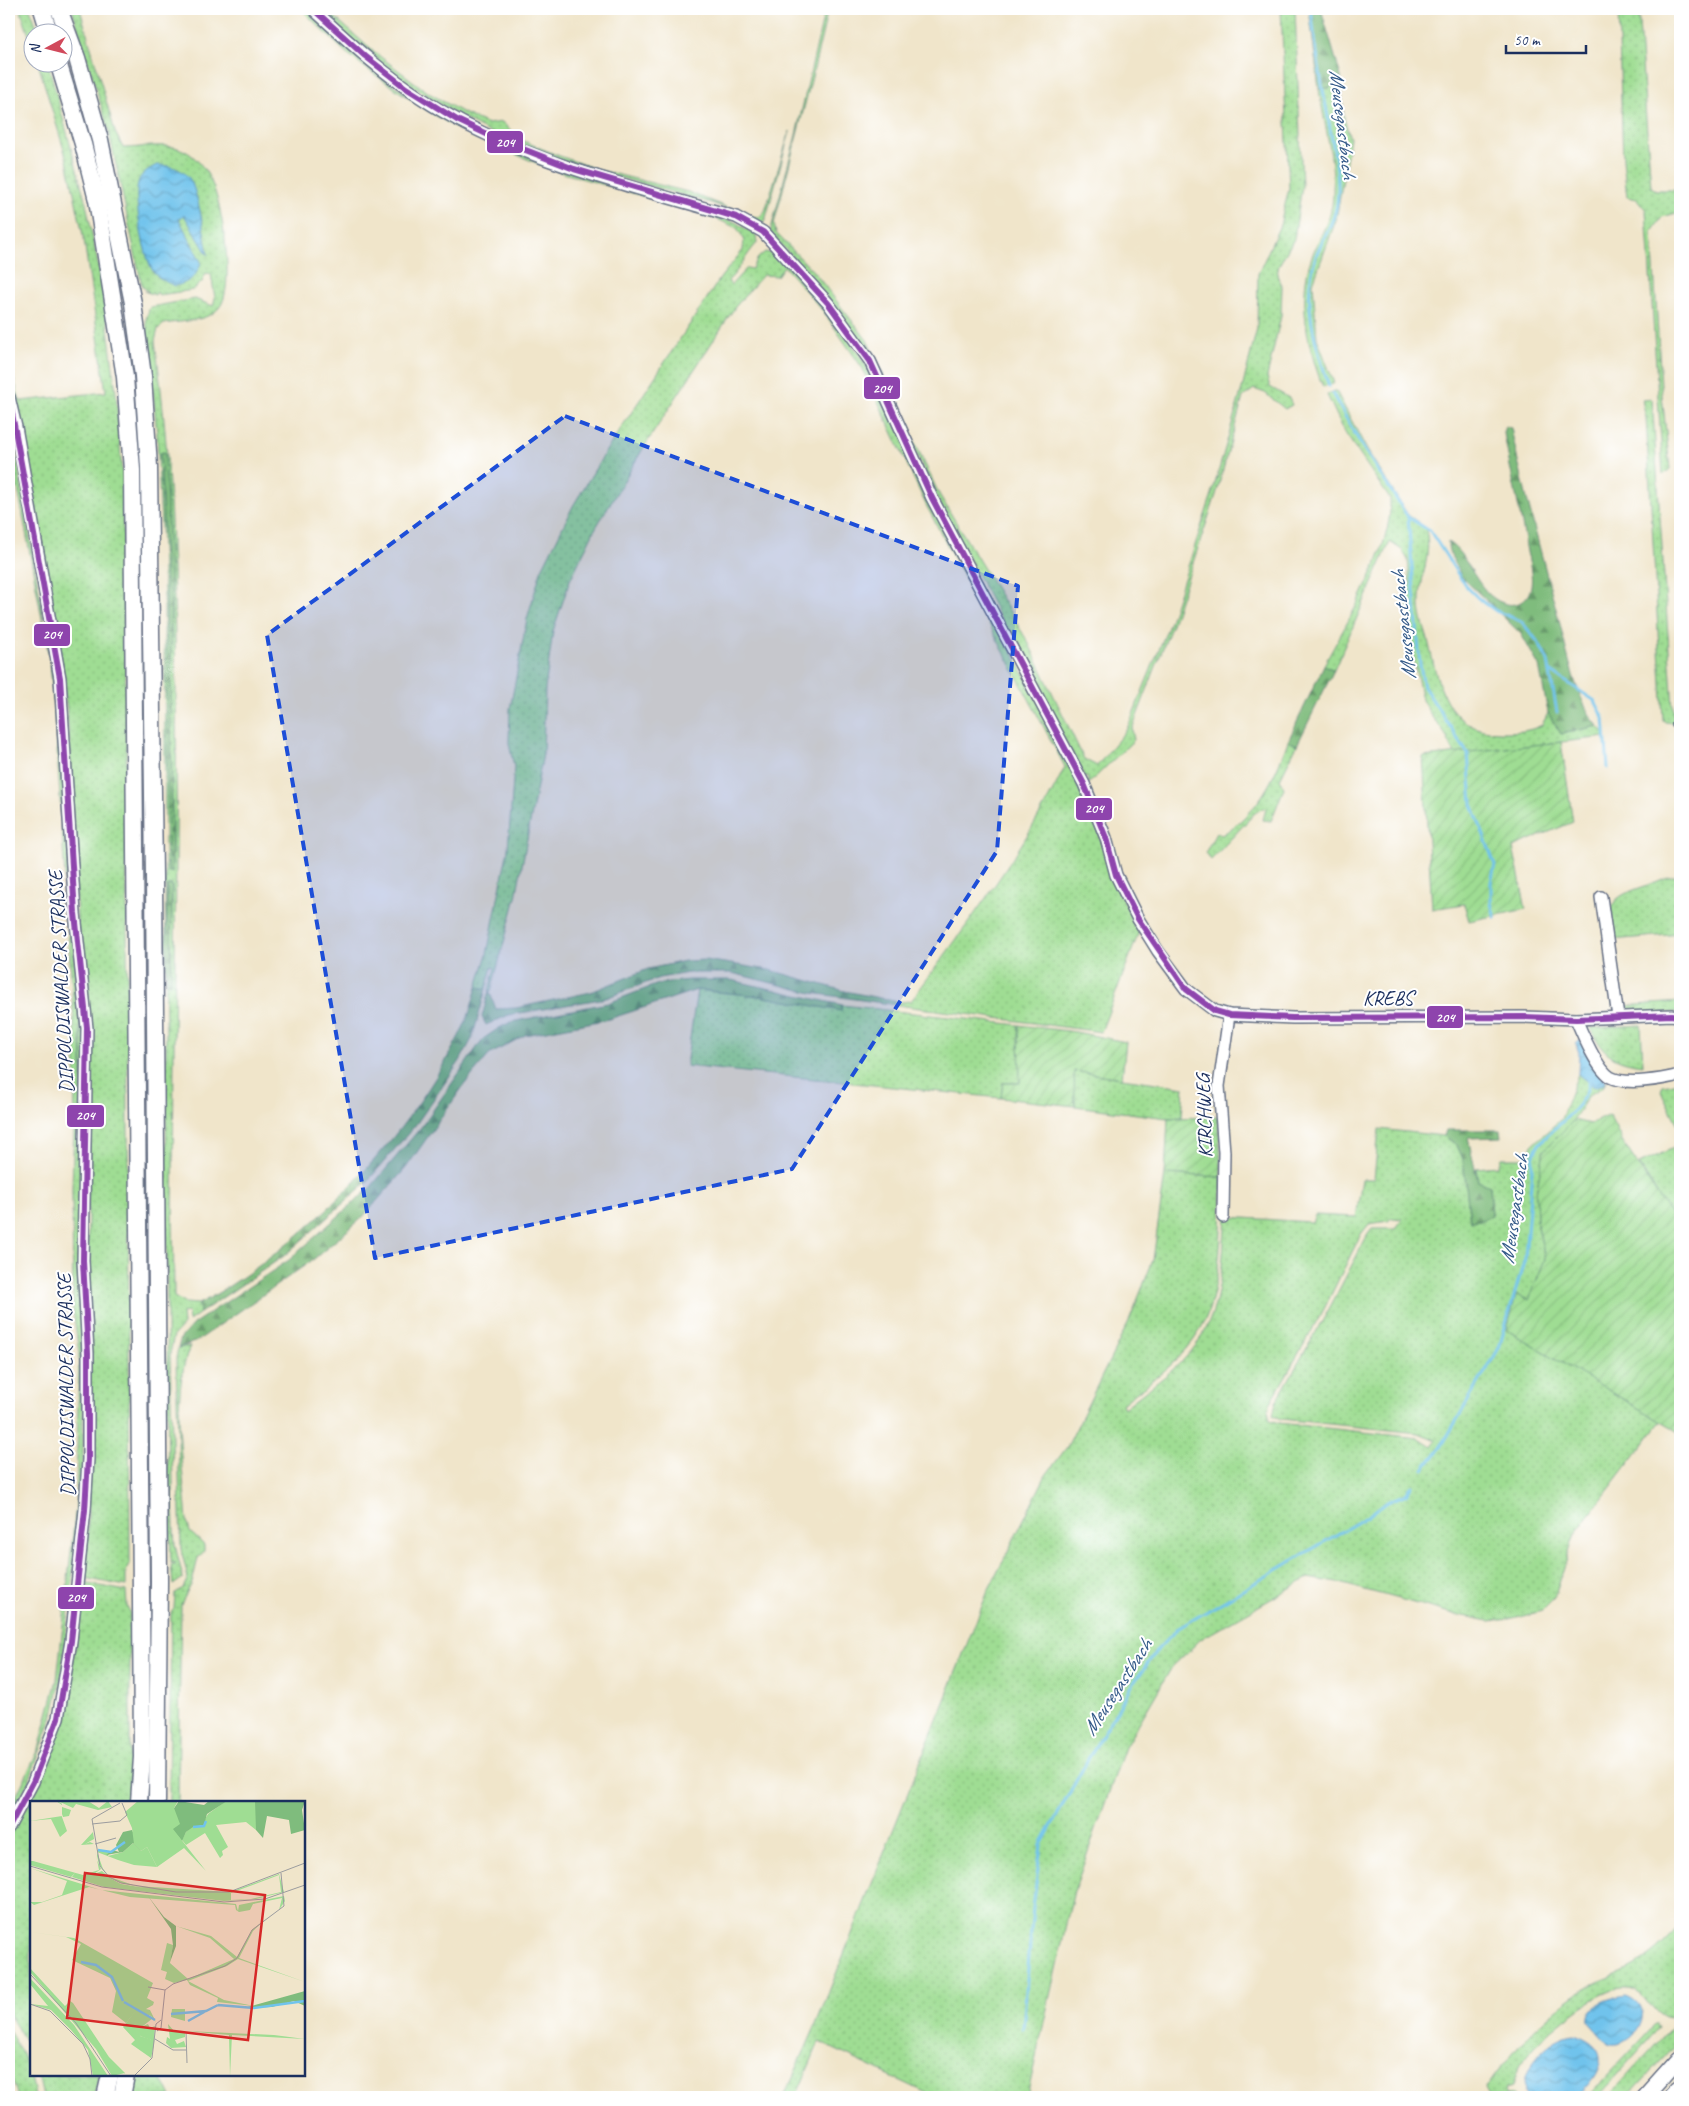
<svg xmlns="http://www.w3.org/2000/svg" width="1689" height="2106" font-family="Caveat,sans-serif">
<style>
.grass{fill:url(#grass-dots);stroke:#5d8678;fill-rule:evenodd}
.forest{fill:url(#forest-firs);stroke:#4d766e}
.garden{fill:url(#garden-furrows);stroke:#5d8678}
.water{fill:url(#water-waves);stroke:#4679a5}
.lines{fill:none;stroke-linecap:round;stroke-linejoin:round}
.stream{stroke:#70c3ec;stroke-width:3}
.minor-casing{stroke:#666f84;stroke-width:14}
.highway-casing{stroke:#666f84;stroke-width:19}
.minor{stroke:#fff;stroke-width:11}
.highway{stroke:#fff;stroke-width:16}
.bus-1-casing{stroke:#fff;stroke-width:10}
.bus-1{stroke:#8e44ad;stroke-width:6}
.marked{fill:#1d4ed8;fill-opacity:0.2;stroke:#1d4ed8;stroke-width:4;stroke-dasharray:10 6;stroke-linejoin:round}
.labels{text-anchor:middle;dominant-baseline:central;stroke-width:4;stroke-linejoin:round;paint-order:stroke}
.street-label{font-size:20px;fill:#1b2f5e;stroke:#fff}
.water-label{font-size:21px;font-style:italic;fill:#355b89;stroke:#fff}
.inset-river{fill:none;stroke:#70c3ec;stroke-width:2.5}
.inset-road{fill:none;stroke:#9b9c9f;stroke-width:1}
.view{fill:#d62828;fill-opacity:0.15;stroke:#d62828;stroke-width:2.5}
.inset-edge{fill:none;stroke:#1b2f5e;stroke-width:2.5}
.line-badge{stroke:#fff;stroke-width:2}
.badge-label{font-size:14px;text-anchor:middle;font-weight:bold;fill:#fff}
</style>
<defs>
<pattern id="grass-dots" width="8" height="8" patternUnits="userSpaceOnUse" patternTransform="scale(1.25)"><rect width="8" height="8" fill="#9fdd93"/><path d="M2 2h.1M6 6h.1" fill="none" stroke="#88be81" stroke-width="1.8" stroke-linecap="round"/></pattern>
<pattern id="forest-firs" width="22" height="20" patternUnits="userSpaceOnUse" patternTransform="scale(1.25)"><rect width="22" height="20" fill="#7fbc7d"/><path d="M5 1l3.5 6h-7zM16 11l3.5 6h-7z" fill="#67996a"/></pattern>
<pattern id="garden-furrows" width="10" height="10" patternUnits="userSpaceOnUse" patternTransform="scale(1.25)"><rect width="10" height="10" fill="#9fdd93"/><path d="M-1 1l2-2M0 10L10 0M9 11l2-2" fill="none" stroke="#88be81"/></pattern>
<pattern id="water-waves" width="16" height="10" patternUnits="userSpaceOnUse" patternTransform="scale(1.25)"><rect width="16" height="10" fill="#70c3ec"/><path d="M0 5q4-4 8 0t8 0" fill="none" stroke="#5b9fc2"/></pattern>
</defs>
<rect width="100%" height="100%" fill="#fff"/>
<filter id="ink" filterUnits="userSpaceOnUse"><feTurbulence type="fractalNoise" baseFrequency=".02" numOctaves="2"/><feDisplacementMap in="SourceGraphic" scale="10" xChannelSelector="R" yChannelSelector="G"/><feConvolveMatrix kernelMatrix="1 2 1 2 8 2 1 2 1" color-interpolation-filters="sRGB"/></filter>
<filter id="wash" filterUnits="userSpaceOnUse"><feTurbulence type="fractalNoise" baseFrequency=".0096" numOctaves="4" result="noise"/><feDisplacementMap in="SourceGraphic" scale="20" xChannelSelector="R" yChannelSelector="G"/><feGaussianBlur stdDeviation="1.12" result="paint"/><feColorMatrix in="noise" values="0 0 0 0 0 0 0 0 0 0 0 0 0 0 0 0 0 1.4 0 .05"/><feComposite in="paint" operator="in"/></filter>
<g filter="url(#wash)">
<rect width="100%" height="100%" fill="#f0e5ca"/>
<!-- grass -->
<g class="grass">
<polygon points="20,9 30,9 39,32 32,32 32,44"/>
<path d="M72,9H80L115,132L123,148C144,148 168,141 187,152C197,158 206,170 211,181C222,203 237,291 218,309C206,322 180,321 164,324L158,329L155,341C171,457 174,574 176,691C178,893 171,1095 174,1297L185,1303L199,1304L200,1313L189,1321L188,1312L182,1313L183,1325L174,1335L170,1354L174,1531L175,1545L183,1578L173,1585L171,1565H175L176,1563H171L170,1531H168L164,594L157,434L146,319L150,307L195,299L213,306L215,298L211,274L206,273L202,282L193,290L159,295L157,292L155,295L144,291L149,292L142,286L109,132ZM146,171L200,211L207,253L185,214L179,219ZM164,452L171,590L172,872L168,871L166,590L160,453ZM167,885H172L171,983L167,984Z"/>
<path d="M301,9H306L341,43L366,65L420,103L463,127L735,222L756,235L757,243C745,256 741,268 728,281L731,285L747,268L752,269L758,258L765,252L781,255L825,306L865,363L1082,788L1097,823L1113,878L1139,932L1101,1032L897,1005L899,1002L911,1001C966,926 1024,851 1065,767L926,505L863,369L823,311L784,266L777,276L763,275L735,307L644,447L595,529L570,580L553,631L545,689L543,754L516,897L491,991L489,990L495,968L492,967L486,989L477,987L487,954L508,849L514,767L509,743L510,709L527,619L541,571L573,506L606,451L721,277L743,250L744,239L737,228L708,215L553,170L463,132L420,106L367,69L344,51Z"/>
<polygon points="825,9 828,9 813,73 774,224 776,233 814,272 867,340 939,494 1028,642 1084,759 1097,766 1127,729 1168,627 1212,494 1243,385 1257,328 1258,274 1280,225 1289,188 1281,9 1295,9 1302,186 1294,239 1279,265 1277,275 1282,286 1281,316 1267,377 1270,387 1289,398 1292,405 1285,409 1265,393 1254,389 1243,397 1216,495 1171,627 1132,729 1134,740 1088,784 1088,778 1084,776 937,499 874,361 812,278 770,233 796,135"/>
<polygon points="1618,9 1638,9 1651,187 1656,190 1680,190 1680,212 1662,217 1652,232 1661,386 1670,469 1663,475 1646,210 1637,199 1627,197 1623,160"/>
<path d="M330,13L374,52L429,93L465,114L488,124L502,122L521,140L557,155L599,170L688,192L749,216L759,217L765,211L790,131L765,221L760,224C743,218 728,208 711,203C646,184 581,170 518,145C447,116 386,69 329,20Z"/>
<polygon points="38,63 48,63 86,203 104,295 116,393 122,473 126,706 130,1564 126,1571 126,1586 84,1578 88,1529 88,1189 70,748 66,703 17,409 9,379 9,361 20,401 106,392 84,240 67,160"/>
<path d="M1341,77L1344,119L1350,138L1336,220L1313,283L1317,338L1334,383L1323,387C1307,348 1297,297 1312,256C1320,235 1332,219 1333,195C1335,160 1324,124 1319,89L1330,88Z"/>
<path d="M1333,391H1336L1367,450L1408,515L1425,527C1433,551 1421,574 1420,598C1419,613 1424,626 1428,640C1438,683 1445,731 1500,732C1514,732 1529,732 1542,725L1548,713L1561,734L1598,726L1605,733L1606,737L1455,754L1443,730L1432,717L1422,700L1413,656L1407,607L1410,583L1408,560L1402,550L1390,542L1334,670L1324,665C1347,622 1394,547 1390,499L1345,433L1327,395Z"/>
<polygon points="1652,399 1674,723 1665,722 1663,720 1646,418 1642,400"/>
<polygon points="12,429 58,705 82,1057 83,1352 83,1486 61,1680 52,1718 29,1781 9,1818 9,1811 39,1749 57,1680 76,1505 79,1353 73,1310 72,1189 76,1057 56,733 50,662 9,440 9,431"/>
<path d="M1288,741L1297,745L1280,779L1284,788L1271,821L1263,820L1266,809L1263,808L1255,813L1211,860L1205,853L1216,833L1222,835C1260,810 1273,781 1288,741Z"/>
<path d="M1674,876L1680,878V934L1612,940C1608,903 1609,898 1645,886C1655,883 1664,877 1674,876Z"/>
<polygon points="697,990 759,996 841,1010 842,1005 1019,1025 1020,1083 1003,1083 1001,1098 686,1066"/>
<path d="M1680,1002V1012C1664,1012 1633,1019 1622,1006Z"/>
<path d="M1641,1025L1643,1065C1613,1061 1604,1055 1590,1028Z"/>
<polygon points="1074,1071 1184,1087 1182,1117 1167,1118 1075,1106"/>
<path d="M1578,1074L1589,1081H1607L1603,1087L1589,1095L1572,1122L1544,1150L1536,1194L1537,1221L1545,1259L1529,1301L1516,1295L1507,1330L1661,1421L1575,1534L1554,1599L1542,1611L1512,1619L1489,1621L1458,1615L1343,1584L1308,1578L1201,1639L1172,1667L1125,1747L1073,1894L1027,2097H935L819,2042L796,2097H784L815,2027L988,1591L1046,1475L1067,1447L1130,1319L1153,1260L1165,1174L1222,1177C1221,1226 1224,1300 1193,1341C1175,1366 1145,1385 1122,1404L1124,1408C1147,1389 1182,1367 1198,1342C1223,1306 1222,1259 1226,1217L1312,1222L1315,1215L1356,1217L1362,1179H1374L1379,1129L1444,1136L1457,1145L1463,1159L1470,1221L1492,1215L1490,1186L1478,1181L1476,1168L1498,1166L1501,1158H1528L1532,1145L1561,1119ZM1392,1218L1402,1219L1396,1229H1372L1368,1234L1328,1311L1276,1402L1273,1415L1281,1419L1419,1433L1436,1440L1432,1446L1419,1438L1279,1423L1270,1420L1268,1411L1271,1402L1324,1309L1361,1234L1369,1224L1388,1221Z"/>
<polygon points="1680,1082 1680,1129 1661,1091 1663,1085"/>
<polygon points="1680,1145 1680,1217 1674,1221 1639,1164"/>
<path d="M190,1346C170,1397 183,1466 187,1521L190,1532L204,1545V1551L198,1558L192,1583L181,1604L178,1802H169L171,1612L174,1609L175,1594L183,1588L188,1578L181,1549L176,1358L178,1348Z"/>
<polygon points="83,1583 126,1591 127,1607 130,1614 130,1802 31,1802 31,2055 27,2043 9,2015 9,1836 37,1786 62,1718 71,1679"/>
<path d="M1680,1927V2008L1669,2019C1650,2015 1649,1990 1629,1988C1601,1984 1540,2037 1524,2059C1518,2068 1515,2077 1513,2087L1505,2089L1506,2095L1514,2094L1515,2097H1489L1485,2090C1512,2050 1550,2007 1594,1984C1601,1980 1609,1978 1616,1975C1642,1964 1662,1948 1680,1927Z"/>
<polygon points="1680,2018 1680,2040 1628,2097 1608,2097"/>
<polygon points="1656,2023 1659,2028 1597,2097 1587,2097"/>
<path d="M9,2031C22,2051 32,2073 35,2097H18L9,2069Z"/>
<polygon points="38,2075 99,2075 94,2097 43,2097"/>
<polygon points="138,2075 160,2075 171,2097 133,2097"/>
</g>
<!-- forest -->
<g class="forest">
<polygon points="1309,9 1321,9 1341,77 1330,88 1319,89"/>
<path d="M1506,426L1511,428C1524,493 1542,556 1559,620C1567,652 1576,701 1598,726L1561,734L1548,713L1539,666L1521,634L1460,575C1458,563 1447,556 1448,542C1470,556 1477,594 1503,603C1517,608 1529,600 1531,586C1533,576 1529,562 1527,552C1521,512 1510,473 1504,433Z"/>
<polygon points="165,452 171,590 172,872 168,872 166,590 160,453"/>
<polygon points="1324,665 1334,670 1297,745 1288,741"/>
<polygon points="167,885 172,885 171,983 167,984"/>
<polygon points="705,960 770,970 845,991 899,1002 897,1005 812,993 732,973 688,973 659,978 606,998 509,1015 486,1025 482,1017 489,990 496,1009 516,1008 591,992 648,969 685,961"/>
<polygon points="689,980 731,980 842,1005 841,1011 759,996 697,990 609,1019 525,1035 489,1055 464,1085 406,1168 361,1219 314,1259 197,1341 178,1348 181,1338 193,1324 289,1260 370,1188 422,1126 483,1039 499,1028 511,1022 608,1003 661,983"/>
<path d="M477,987L486,989L472,1039L460,1061L417,1123L366,1183L284,1256L200,1313L199,1304C306,1245 411,1137 464,1026C470,1014 473,1000 477,987Z"/>
<polygon points="1446,1130 1500,1130 1501,1137 1468,1138 1478,1181 1490,1186 1492,1215 1482,1220 1470,1221 1463,1159 1457,1145 1444,1136"/>
</g>
<!-- garden -->
<g class="garden">
<polygon points="1561,742 1573,822 1513,847 1526,909 1469,921 1464,904 1432,909 1423,757"/>
<polygon points="1019,1025 1076,1032 1126,1042 1122,1078 1074,1071 1075,1106 1001,1098 1003,1083 1020,1083"/>
<polygon points="1609,1115 1623,1142 1674,1220 1680,1217 1680,1433 1507,1330 1516,1295 1529,1300 1545,1259 1537,1221 1536,1194 1544,1150 1574,1120 1590,1124"/>
<polygon points="1218,1117 1222,1177 1165,1174 1168,1118"/>
</g>
<!-- water -->
<g class="water">
<path d="M157,165C167,165 182,168 189,178C198,190 205,238 208,255L184,215L179,219L201,262C197,277 190,282 175,286C166,282 159,279 153,271C144,258 132,194 139,180C142,173 150,168 157,165Z"/>
<polygon points="1580,1040 1606,1080 1604,1084 1593,1087 1578,1074 1579,1053 1576,1044"/>
<path d="M1627,1996C1662,2008 1629,2052 1608,2043L1589,2021C1586,2004 1614,1998 1627,1996Z"/>
<path d="M1574,2034C1617,2048 1599,2076 1576,2097H1526C1518,2070 1548,2037 1574,2034Z"/>
</g>
<g class="lines">
<!-- stream -->
<g class="stream">
<path d="M1311,9C1315,45 1321,81 1328,117C1332,142 1339,167 1338,193C1337,221 1325,232 1316,256C1301,300 1315,344 1329,386"/>
<polyline points="1332,393 1362,446 1408,517 1420,665 1424,687 1468,754 1472,804 1495,865 1491,882 1491,903 1495,918"/>
<polyline points="1408,517 1430,531 1465,585 1478,598 1496,611 1521,621 1538,642 1548,661 1557,712"/>
<polyline points="1550,671 1595,701 1604,718 1608,768"/>
<path d="M1424,1469L1441,1447L1499,1348L1525,1258L1533,1157C1535,1152 1537,1147 1540,1143C1553,1128 1593,1101 1588,1078"/>
<polyline points="1023,2029 1033,1907 1041,1845 1092,1752 1135,1681 1158,1649 1177,1629 1368,1516 1385,1503 1406,1494 1412,1485"/>
</g>
</g>
</g>
<g filter="url(#ink)">
<g class="lines">
<!-- minor casing -->
<g class="minor-casing">
<g id="minor">
<path d="M313,9C348,41 381,72 421,98C514,160 631,186 736,217L763,232L828,303L870,361L932,498L1084,784L1106,838L1116,875L1138,919L1158,951L1186,989L1215,1011L1229,1015L1293,1018L1524,1017L1576,1019L1672,1015L1680,1017"/>
<polyline points="9,397 16,427 60,678 75,913 87,1028 83,1261 88,1353 88,1459 85,1510 71,1641 58,1718 33,1782 9,1827"/>
<polyline points="1678,724 1680,724"/>
<polyline points="1601,897 1618,1017"/>
<path d="M1576,1019C1582,1033 1597,1069 1610,1077C1626,1086 1663,1079 1680,1075"/>
<polyline points="1223,1217 1224,1152 1219,1086 1229,1015"/>
</g>
</g>
<!-- highway casing -->
<g class="highway-casing">
<g id="highway">
<polyline points="42,9 49,32"/>
<polyline points="59,9 77,58 100,140 133,303 143,376 149,467 154,877 159,1581 157,1802"/>
<polyline points="58,62 83,144 97,200 125,377 132,470 141,1598 142,1757 139,1802"/>
<polyline points="105,2097 110,2075"/>
<polyline points="122,2097 126,2075"/>
<polyline points="1645,2097 1680,2058"/>
<polyline points="1673,2097 1680,2090"/>
</g>
</g>
<!-- minor -->
<use href="#minor" class="minor"/>
<!-- highway -->
<use href="#highway" class="highway"/>
<!-- bus-1 casing -->
<g class="bus-1-casing">
<g id="bus-1">
<polyline points="313,9 365,56 406,88 457,120 495,138 574,169 736,217 763,232 828,303 870,361 932,498 1084,784 1106,838 1116,875 1138,919 1186,989 1215,1011 1229,1015 1293,1018 1524,1017 1576,1019 1672,1015 1680,1017"/>
<polyline points="9,397 60,678 75,913 87,1028 83,1261 88,1353 88,1459 85,1510 71,1641 58,1718 33,1782 9,1827"/>
</g>
</g>
<!-- bus-1 -->
<use href="#bus-1" class="bus-1"/>
</g>
</g>
<!-- marked area -->
<path class="marked" d="M565,416L1018,586L997,851L792,1169L375,1258L267,635Z"/>
<g class="labels">
<!-- street labels -->
<g class="street-label">
<text transform="translate(61 982) rotate(-93)">DIPPOLDISWALDER STRASSE</text>
<text x="1388" y="998">KREBS</text>
<text transform="translate(1204 1116) rotate(-92)">KIRCHWEG</text>
<text transform="translate(66 1385) rotate(-91)">DIPPOLDISWALDER STRASSE</text>
</g>
<!-- water labels -->
<g class="water-label">
<text transform="translate(1343 124) rotate(83)">Meusegastbach</text>
<text transform="translate(1403 625) rotate(-96)">Meusegastbach</text>
<text transform="translate(1514 1209) rotate(-82)">Meusegastbach</text>
<text transform="translate(1117 1687) rotate(-57)">Meusegastbach</text>
</g>
</g>
<!-- overview -->
<g transform="translate(30 1801)">
<rect width="275" height="275" fill="#f0e5ca"/>
<path d="M26,0L31,2L32,3V6L41,9L39,15L33,16L32,13V16L37,30L30,36L21,18L0,20L32,15V4ZM196,0L226,1V29L216,21L186,24L198,46L192,50L193,54L190,57L175,32L156,44L152,39L156,31L163,25H171L178,13ZM63,31L64,38L55,43L60,41L64,43L67,59L71,68L64,73L72,70L80,77L91,83L115,87L91,82L85,79L80,76L73,69L69,63L67,55V49L80,50L78,55L93,51L103,42L111,50L117,46L127,66L104,64L88,59L67,51L73,68L80,76L106,85L200,91L249,73L254,91L226,98L194,100L74,86L42,76L45,72L41,76L0,64V60H3L53,74L69,69L64,43L51,44ZM249,74L251,91L221,98L201,99V92ZM0,67L71,89L206,103L208,110L209,104L254,95L255,100L249,109L252,97L223,103L220,109L209,111L206,109L205,104L100,96L59,86L4,104L0,101H12L32,94L37,80ZM238,116L223,130L209,157L275,181L208,158L197,165L158,180L194,199L224,205L187,201L188,197L160,184L157,179L144,182L135,178L137,171L131,169L137,142L143,144L140,162L158,178L204,158L180,137L146,125L181,135L207,156L222,129ZM0,131L44,137L123,182L117,197L124,201L123,204L116,208L120,209L126,221L121,215L106,210L96,222L82,211L86,190L80,177L42,159L51,143L36,136ZM0,167L35,205L40,200L43,202L79,256L98,275L95,272L82,275L66,248L0,171ZM0,177L44,224L78,275H63L58,249L41,229L21,209L0,203L18,205L0,183ZM118,223L120,227L125,225L124,244L116,253L113,245L121,239L110,235L113,225ZM138,223L144,230L155,232V236L145,239L147,243L154,240L156,246L141,247L136,242L137,236L140,238ZM156,230L244,234L275,238L202,234L200,275L199,234Z" fill="#9fdd93" fill-rule="evenodd"/>
<path d="M149,0L174,4L179,0H197L177,13L174,24L163,26L156,31L152,40L141,27L140,13ZM225,0H275L272,9L275,29L261,33L259,19L237,15L233,37L226,29ZM102,29L111,50L103,42L93,51L76,54L83,49L89,51L86,44L93,31ZM118,95L134,116L146,125V145L140,161L143,144L141,128ZM275,190V205L264,200L242,206L214,207Z" fill="#7fbc7d"/>
<path d="M28,0H58L69,7L78,0L82,6L68,9L46,3L43,7ZM108,0H148L144,7L150,23L143,28L176,70L154,47L127,66L117,46L111,50L104,43L102,27L95,11ZM142,208H155V220L141,216ZM106,209L123,217L113,225L115,229L110,235L120,238L124,244L121,257L101,243L105,239L93,226Z" fill="#9fdd93"/>
<path class="inset-river" d="M163,26L174,25L176,20M68,49L81,51L95,41M51,161L66,164L82,176L93,200M94,201L125,219M188,204L224,207L275,200M141,213L176,210L188,204M158,220L176,210"/>
<path class="inset-road" d="M90,2L62,18L70,65L79,76L91,82L146,91H199L275,62M62,23L90,20L97,14L92,2M65,43L86,37M0,65L72,86L194,101L235,98L275,84M0,173L46,222L81,275M118,186L135,189M135,189L143,183L195,165L207,157L222,129L254,105L251,72M0,203L20,210L53,243L60,258L62,275M127,230L131,227L135,189M156,231L157,262M125,238L143,249H156M104,275L122,257L126,223L131,219"/>
<path class="view" d="M55,72L235,94L218,239L37,217Z"/>
<rect width="275" height="275" class="inset-edge"/>
</g>
<g class="line-badge">
<rect x="486" y="130" width="38" height="24" rx="5" fill="#8e44ad"/>
<rect x="863" y="376" width="38" height="24" rx="5" fill="#8e44ad"/>
<rect x="33" y="623" width="38" height="24" rx="5" fill="#8e44ad"/>
<rect x="1075" y="797" width="38" height="24" rx="5" fill="#8e44ad"/>
<rect x="1426" y="1005" width="38" height="24" rx="5" fill="#8e44ad"/>
<rect x="66" y="1104" width="39" height="24" rx="5" fill="#8e44ad"/>
<rect x="57" y="1586" width="38" height="24" rx="5" fill="#8e44ad"/>
</g>
<g class="badge-label">
<text x="505" y="147">204</text>
<text x="882" y="393">204</text>
<text x="52" y="639">204</text>
<text x="1094" y="813">204</text>
<text x="1445" y="1022">204</text>
<text x="85" y="1120">204</text>
<text x="76" y="1602">204</text>
</g>
<!-- margin -->
<rect width="1689" height="2106" fill="none" stroke="#fff" stroke-width="30"/>
<!-- north arrow -->
<g transform="translate(48 48) rotate(263)"><circle r="24" fill="#ffffff" stroke="#a4acbf"/>
<path d="M0-4L9 19L0 12L-9 19Z" fill="#d1495b"/>
<text y="-8" font-size="14" font-weight="bold" text-anchor="middle" fill="#1b2f5e">N</text>
</g>
<!-- scale -->
<path d="M1506 45v8h80v-8" fill="none" stroke="#1b2f5e" stroke-width="2.5"/>
<text x="1514" y="45" font-size="15" fill="#1b2f5e" stroke="#ffffff" stroke-width="4" paint-order="stroke">50 m</text>
</svg>
